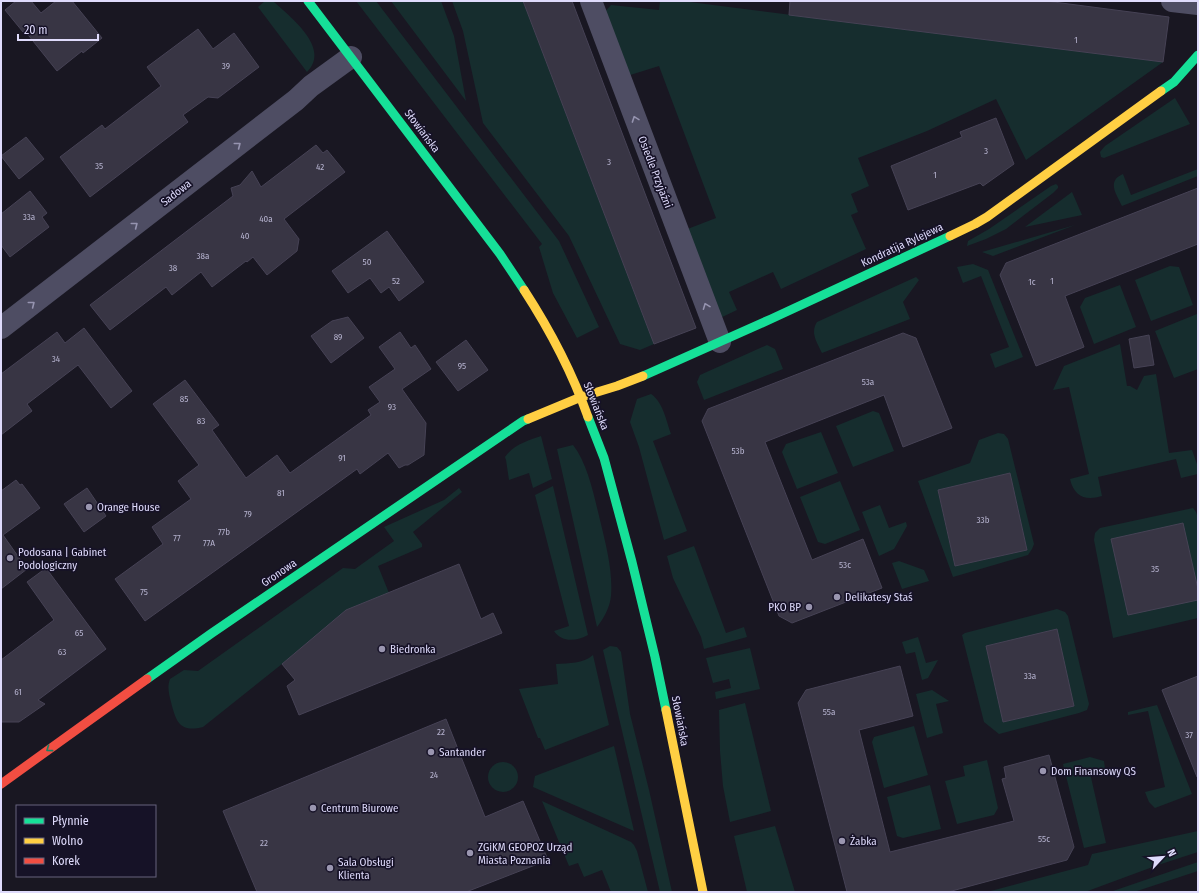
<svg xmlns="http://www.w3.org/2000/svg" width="1199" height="893" font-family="'Fira Sans Condensed',sans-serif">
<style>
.green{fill:#162d2e;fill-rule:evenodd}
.building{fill:#383544;stroke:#464255}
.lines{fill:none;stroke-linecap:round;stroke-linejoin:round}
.street{stroke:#4e4d63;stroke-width:22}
.fast{stroke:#16e098;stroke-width:9}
.slow{stroke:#ffcf43;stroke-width:9}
.jam{stroke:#f24e42;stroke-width:9}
.oneway{stroke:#9694b0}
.oneway2{stroke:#168365}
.poi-dot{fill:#9a96b0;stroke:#161227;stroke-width:1.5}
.labels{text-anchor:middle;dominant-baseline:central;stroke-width:3.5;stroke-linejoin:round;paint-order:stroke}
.number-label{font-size:9px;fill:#b5b2ce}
.street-label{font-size:11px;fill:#dfdbfc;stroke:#161227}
.poi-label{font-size:11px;fill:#dfdbfc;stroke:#161227;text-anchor:start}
</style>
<rect width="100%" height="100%" fill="#191722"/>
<!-- green -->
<g class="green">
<path d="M265,1H273C289,16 332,48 307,72L258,7Z"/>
<polygon points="356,1 376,1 559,241 599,327 577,338 553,293 539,247 542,244"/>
<polygon points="391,1 441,1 454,36 466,101"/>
<polygon points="452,1 523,1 654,344 640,350 620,344 569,236 483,123 463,31"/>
<polygon points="660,1 682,1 1163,62 1026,160 996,99 927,131 858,158 869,186 851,194 858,212 851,215 866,249 781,289 773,272 729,292 737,310 718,319 685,230 716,218 659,66 627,76 603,14 611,5 659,10"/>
<polygon points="1175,98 1190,124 1104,158 1101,157 1100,152 1105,146"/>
<path d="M1198,169V176L1122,206C1117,195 1106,181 1123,174L1131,195Z"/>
<polygon points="1056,184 1058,186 1058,188 1053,193 1006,229 986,239 967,246 968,241 989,229 1051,186"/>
<polygon points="1072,192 1082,215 1025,227"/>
<polygon points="1075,225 993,256 982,252"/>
<polygon points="973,264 988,270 1023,357 995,368 990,354 1009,347 981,276 963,283 957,267"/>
<polygon points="1170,266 1179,267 1193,305 1151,321 1135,280"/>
<path d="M916,277L919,280L903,302L910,319L822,353C817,342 810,333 817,322Z"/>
<polygon points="1120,285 1136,327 1094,344 1080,307 1085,298"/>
<polygon points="1197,314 1198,318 1198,369 1174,378 1155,331"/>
<path d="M1120,344L1127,386H1130L1137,390L1144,376L1156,374L1169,453L1192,450L1198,467V474L1181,478L1176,459L1098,477L1102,496C1086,501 1074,497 1070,479L1089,474L1069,387L1053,390L1064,366Z"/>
<polygon points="767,345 775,349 783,369 704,400 697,382 700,375"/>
<path d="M651,394C663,402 666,420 671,434L653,441L687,531L664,540L639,447L630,422L637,399Z"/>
<polygon points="873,411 879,413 894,451 853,467 836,426"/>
<polygon points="821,432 838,473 797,489 782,452 786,444"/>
<path d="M998,433L1004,434L1008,439L1034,544L1032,549L1028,555L953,577L918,481L970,463L979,440ZM1010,473L1027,550L955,566L938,491Z"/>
<path d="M541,436L552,479L533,488L529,473L509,480L506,460L505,457C512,446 528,440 541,436Z"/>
<path d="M573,445C588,464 594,496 600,520C606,545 613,571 611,596C610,607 604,618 597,627L557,449Z"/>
<polygon points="840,481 860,530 825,544 818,542 800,497"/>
<path d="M553,486L588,635C577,641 562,643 554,631L569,626L535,495Z"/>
<path d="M459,488L462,492L413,532L422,544V547L378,566L389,593L346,610L282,664L203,727C179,733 176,721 171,702C169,694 167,687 170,679L184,670L198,671L343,568L355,569L394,541L384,527L444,500Z"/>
<polygon points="880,505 889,528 906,522 907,526 894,549 879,556 862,512"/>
<polygon points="1193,508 1196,512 1198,518 1198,618 1113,638 1094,540 1095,533 1100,528"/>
<polygon points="694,546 726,633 744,627 747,637 704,649 701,637 673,578 667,556"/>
<polygon points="899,561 924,570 929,581 902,589 892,563"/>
<path d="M1057,609L1065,612L1068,616L1089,704L1087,710L1079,713L999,734L984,722L962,635L965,633ZM1057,630L1074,706L1053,711L1052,707L1030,716L1003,722L986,646Z"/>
<polygon points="918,637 926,663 938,660 928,678 922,680 915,652 906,654 902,642"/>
<polygon points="610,646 617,647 621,652 630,714 649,790 672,892 660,892 603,650"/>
<polygon points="750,648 760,689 716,699 715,692 731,688 729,679 713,683 706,658"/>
<path d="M593,655L609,725L545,750L540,738H538L519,689L558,684L556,664C569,663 583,664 593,655Z"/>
<polygon points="932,690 949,701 936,704 943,733 927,738 916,694"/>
<polygon points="745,703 771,811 730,822 723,786 720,751 719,710"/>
<polygon points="1157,705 1192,794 1155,808 1149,802 1145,792 1165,787 1148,711 1128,715 1128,712"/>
<polygon points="914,726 928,775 884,788 872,742 874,737"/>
<polygon points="614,746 634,831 533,787 535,776"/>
<polygon points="1090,757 1104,761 1105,769 1090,773 1106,843 1084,848 1063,764"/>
<polygon points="987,760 998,808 994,815 957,824 945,781 965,776 963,766"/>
<circle cx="503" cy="777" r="15"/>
<polygon points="930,785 941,829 903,838 897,836 887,797"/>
<polygon points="542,801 631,842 634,845 637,851 648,892 611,892 602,870 584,877 578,863 569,866"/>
<polygon points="775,826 795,892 747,892 734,836"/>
<polygon points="1198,831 1198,852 1158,865 1085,892 987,892 1088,865 1092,854"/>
<polygon points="1198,862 1198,871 1134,892 1110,892"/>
</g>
<!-- building -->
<g class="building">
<polygon points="16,1 31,1 41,13 56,1 72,1 102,38 83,53 82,51 57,71 25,31 23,32 5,10"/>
<polygon points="523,1 572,1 696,328 654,344"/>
<polygon points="790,1 1046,1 1169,17 1163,62 789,15"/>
<polygon points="198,29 213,49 234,33 259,67 218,98 208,97 183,115 188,122 90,197 60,157 102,125 105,129 161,86 147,67"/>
<polygon points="996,118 1014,164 983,186 980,183 908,210 891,166 962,137 960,132"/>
<polygon points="26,137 44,159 19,179 1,156"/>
<polygon points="316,145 323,153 327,150 345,172 284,219 299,239 297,251 267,275 253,257 247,262 246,261 212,287 201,272 172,295 166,287 110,330 90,305 233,196 231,188 240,185 252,171 261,187"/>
<polygon points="1198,188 1198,244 1065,296 1084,347 1036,366 1000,275 1006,263"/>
<polygon points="30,191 47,213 42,217 49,227 10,257 1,245 1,214"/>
<polygon points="387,231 424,282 399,301 389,287 381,293 370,278 348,293 332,271"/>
<polygon points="348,317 364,338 331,363 311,336 332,321"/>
<polygon points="84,328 132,391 111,408 78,365 27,404 32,411 1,435 1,374 57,332 65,343"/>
<polygon points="400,332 411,348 415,345 431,369 402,389 426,423 424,455 408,465 405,465 399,468 388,453 360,474 357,469 145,621 115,579 163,544 152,527 191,499 178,481 199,465 153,404 185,380 219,425 212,430 246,478 277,455 290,473 371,415 368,410 380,402 369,387 395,369 379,347"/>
<polygon points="903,333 916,338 952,428 903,447 884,395 765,442 812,560 863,539 882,588 792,623 779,616 702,421 708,409"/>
<polygon points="1149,335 1154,365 1134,368 1129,339"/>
<polygon points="466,340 488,370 458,391 436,362"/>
<polygon points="1010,473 1027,550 955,566 938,490"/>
<polygon points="16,480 20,485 22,484 40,508 3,535 27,569 1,589 1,491"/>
<polygon points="87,488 106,516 84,532 64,504"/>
<polygon points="1183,523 1198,589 1198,600 1128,615 1111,539"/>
<polygon points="459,564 481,619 493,613 502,633 299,715 287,686 295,680 282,664 346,610"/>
<polygon points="46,568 106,649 38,700 45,704 19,722 1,722 1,660 54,620 27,582"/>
<polygon points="1057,629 1074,706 1003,722 986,646"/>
<polygon points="900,666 913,716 859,730 890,852 1014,821 1002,779 1006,778 1004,767 1049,755 1074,847 1067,860 948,892 847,892 798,703 806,690"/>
<polygon points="1198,676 1198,777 1197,777 1162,690"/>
<polygon points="446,719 485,817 523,801 548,860 466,892 257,892 223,811"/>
</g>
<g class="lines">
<!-- street -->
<g class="street">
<polyline points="591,1 720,342"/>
<polyline points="1172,1 1198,4"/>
<polyline points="1,328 296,100 311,86 351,57"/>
</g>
<!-- fast -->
<g class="fast">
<polyline points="308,1 500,254 524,290"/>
<polyline points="1161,91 1174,82 1198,55"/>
<polyline points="643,376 771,319 950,236"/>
<polyline points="588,417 604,458 632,562 655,657 666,710"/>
<polyline points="147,679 212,633 523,421 528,419"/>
</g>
<!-- slow -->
<g class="slow">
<polyline points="950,236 975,224 987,217 1161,91"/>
<path d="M524,290C550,330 572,372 588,417"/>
<polyline points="528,419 581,397 617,386 643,376"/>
<polyline points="666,710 703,892"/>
</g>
<!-- jam -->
<polyline class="jam" points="1,784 147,679"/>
</g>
<!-- one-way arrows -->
<defs><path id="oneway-chevron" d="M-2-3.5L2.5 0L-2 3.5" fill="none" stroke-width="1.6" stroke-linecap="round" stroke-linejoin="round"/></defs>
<g class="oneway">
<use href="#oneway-chevron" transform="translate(635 119) rotate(-110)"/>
<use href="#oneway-chevron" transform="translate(238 145) rotate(-38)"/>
<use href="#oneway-chevron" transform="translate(135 225) rotate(-38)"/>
<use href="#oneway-chevron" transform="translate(32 304) rotate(-38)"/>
<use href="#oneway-chevron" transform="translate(706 306) rotate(-111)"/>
</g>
<use class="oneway2" href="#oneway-chevron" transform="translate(49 749) rotate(144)"/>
<!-- markers -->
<g class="poi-dot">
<circle cx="89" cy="507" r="4"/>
<circle cx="10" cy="558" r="4"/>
<circle cx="837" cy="597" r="4"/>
<circle cx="809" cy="607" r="4"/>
<circle cx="382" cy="649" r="4"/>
<circle cx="431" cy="752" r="4"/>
<circle cx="1043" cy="771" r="4"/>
<circle cx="313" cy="808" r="4"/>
<circle cx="842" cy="841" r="4"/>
<circle cx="470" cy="853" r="4"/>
<circle cx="330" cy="868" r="4"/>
</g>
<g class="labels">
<!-- number labels -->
<g class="number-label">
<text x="1076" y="40">1</text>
<text x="226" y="66">39</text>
<text x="986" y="151">3</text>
<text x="609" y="162">3</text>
<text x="99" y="166">35</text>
<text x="320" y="167">42</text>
<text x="935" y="175">1</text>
<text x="29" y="217">33a</text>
<text x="266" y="219">40a</text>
<text x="245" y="236">40</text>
<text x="203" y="256">38a</text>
<text x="367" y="262">50</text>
<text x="173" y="268">38</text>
<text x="396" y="281">52</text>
<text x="1052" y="281">1</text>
<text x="1032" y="282">1c</text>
<text x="338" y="337">89</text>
<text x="56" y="359">34</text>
<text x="462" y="366">95</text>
<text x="868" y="382">53a</text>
<text x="184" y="399">85</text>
<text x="392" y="407">93</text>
<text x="201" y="421">83</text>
<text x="738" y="451">53b</text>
<text x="342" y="458">91</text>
<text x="281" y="493">81</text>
<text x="248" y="514">79</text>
<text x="983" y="520">33b</text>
<text x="224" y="532">77b</text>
<text x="177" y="538">77</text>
<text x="209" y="543">77A</text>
<text x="845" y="565">53c</text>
<text x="1155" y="569">35</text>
<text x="144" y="592">75</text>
<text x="79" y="633">65</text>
<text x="62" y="652">63</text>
<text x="1030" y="676">33a</text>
<text x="18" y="692">61</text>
<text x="829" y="712">55a</text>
<text x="441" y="732">22</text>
<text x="1189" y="735">37</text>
<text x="434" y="775">24</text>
<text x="1044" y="839">55c</text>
<text x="264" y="843">22</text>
</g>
<!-- street labels -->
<g class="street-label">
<text transform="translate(422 131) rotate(53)">Słowiańska</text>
<text transform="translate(655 172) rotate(69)">Osiedle Przyjaźni</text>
<text transform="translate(176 193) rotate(-38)">Sadowa</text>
<text transform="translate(902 245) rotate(-25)">Kondratija Rylejewa</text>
<text transform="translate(596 406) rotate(68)">Słowiańska</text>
<text transform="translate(279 573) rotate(-34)">Gronowa</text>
<text transform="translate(680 721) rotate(79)">Słowiańska</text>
</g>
<!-- poi labels -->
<g class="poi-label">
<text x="97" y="507">Orange House</text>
<text x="18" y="552">Podosana | Gabinet<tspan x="18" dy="13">Podologiczny</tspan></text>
<text x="845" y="597">Delikatesy Staś</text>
<text x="801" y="607" text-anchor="end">PKO BP</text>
<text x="390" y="649">Biedronka</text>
<text x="439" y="752">Santander</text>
<text x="1051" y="771">Dom Finansowy QS</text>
<text x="321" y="808">Centrum Biurowe</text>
<text x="850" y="841">Żabka</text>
<text x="478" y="847">ZGiKM GEOPOZ Urząd<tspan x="478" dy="13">Miasta Poznania</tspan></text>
<text x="338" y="862">Sala Obsługi<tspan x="338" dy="13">Klienta</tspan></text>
</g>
</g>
<!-- border -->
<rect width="1199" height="893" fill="none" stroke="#dfdbfc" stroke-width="4"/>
<!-- legend -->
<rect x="16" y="805" width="140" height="72" fill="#161227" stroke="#66627c"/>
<rect x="24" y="818" width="20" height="6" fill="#16e098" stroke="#66627c"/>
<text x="52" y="825" font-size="12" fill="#dfdbfc">Płynnie</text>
<rect x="24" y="838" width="20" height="6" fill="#ffcf43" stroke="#66627c"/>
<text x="52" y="845" font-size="12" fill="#dfdbfc">Wolno</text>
<rect x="24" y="858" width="20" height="6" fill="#f24e42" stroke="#66627c"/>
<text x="52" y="865" font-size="12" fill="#dfdbfc">Korek</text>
<!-- north arrow -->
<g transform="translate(1163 857) rotate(64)" stroke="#161227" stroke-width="3" paint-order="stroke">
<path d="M0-3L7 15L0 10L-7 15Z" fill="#dfdbfc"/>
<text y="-6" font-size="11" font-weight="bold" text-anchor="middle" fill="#dfdbfc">N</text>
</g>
<!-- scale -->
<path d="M18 34v6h80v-6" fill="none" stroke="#dfdbfc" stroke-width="2"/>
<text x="24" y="34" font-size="12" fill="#dfdbfc" stroke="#161227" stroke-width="3" paint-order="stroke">20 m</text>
</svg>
